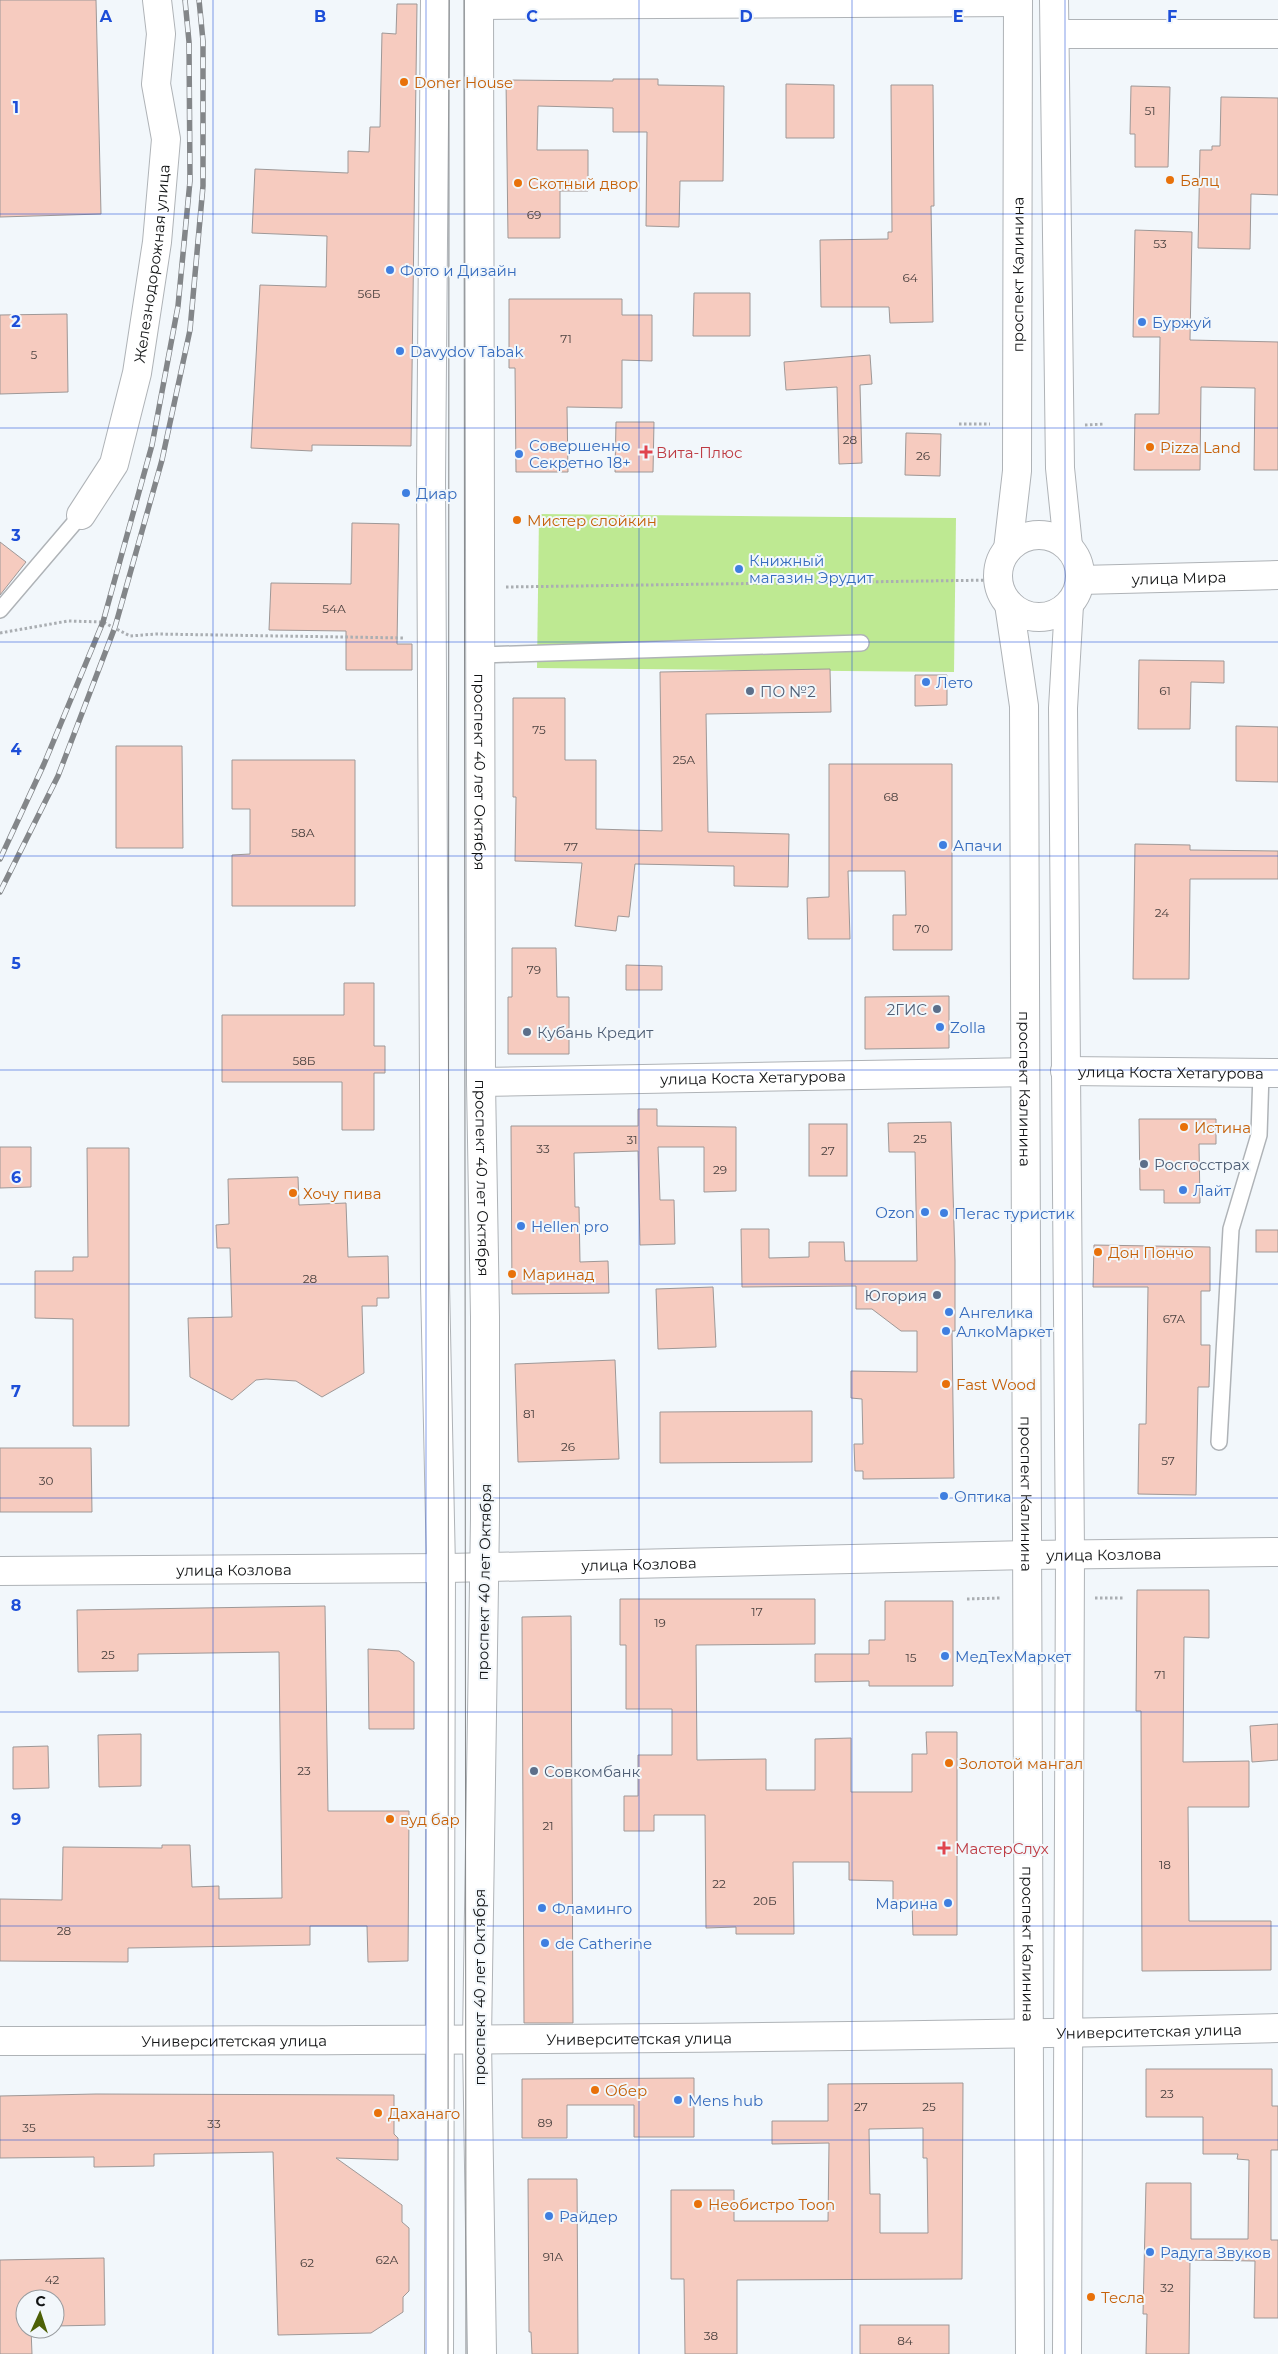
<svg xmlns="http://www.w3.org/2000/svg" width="1278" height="2354" font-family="Montserrat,sans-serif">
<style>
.green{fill:#bee992}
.building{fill:#f6cbbf;stroke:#9e9897;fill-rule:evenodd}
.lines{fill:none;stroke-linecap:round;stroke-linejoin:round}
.lane-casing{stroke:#afb3b7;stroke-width:18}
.street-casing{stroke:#afb3b7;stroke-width:30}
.secondary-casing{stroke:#afb3b7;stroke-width:30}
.primary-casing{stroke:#afb3b7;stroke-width:30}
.path{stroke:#aaaeb2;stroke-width:3;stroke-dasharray:2.5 2.5;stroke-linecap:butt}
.lane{stroke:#fff;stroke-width:15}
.street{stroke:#fff;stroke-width:28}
.secondary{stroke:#fff;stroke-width:28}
.primary{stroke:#fff;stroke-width:28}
.tram{stroke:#838689;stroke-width:1}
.rail-casing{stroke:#838689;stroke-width:5.5}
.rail{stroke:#f2f7fb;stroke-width:4;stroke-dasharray:11;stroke-linecap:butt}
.grid{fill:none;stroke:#1d4ed8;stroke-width:1;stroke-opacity:0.55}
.food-dot{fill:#e8710a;stroke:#f2f7fb;stroke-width:2}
.shop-dot{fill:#3f7fe0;stroke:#f2f7fb;stroke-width:2}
.health-dot{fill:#e0444e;stroke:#f2f7fb;stroke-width:2}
.service-dot{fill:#5c6f8a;stroke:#f2f7fb;stroke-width:2}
.labels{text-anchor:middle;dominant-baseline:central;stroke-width:4;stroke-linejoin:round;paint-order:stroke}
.number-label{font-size:12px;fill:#4a413f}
.food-label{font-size:15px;fill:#c56008;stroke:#f2f7fb;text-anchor:start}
.street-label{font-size:15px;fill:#111314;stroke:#f2f7fb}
.shop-label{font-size:15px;fill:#366cbe;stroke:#f2f7fb;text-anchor:start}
.health-label{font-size:15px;fill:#be3a42;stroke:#f2f7fb;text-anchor:start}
.service-label{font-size:15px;fill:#4e5e75;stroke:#f2f7fb;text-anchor:start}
.grid-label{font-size:16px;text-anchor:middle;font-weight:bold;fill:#1d4ed8;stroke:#f2f7fb;stroke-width:4;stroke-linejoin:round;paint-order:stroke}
</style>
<rect width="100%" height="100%" fill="#f2f7fb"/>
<!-- green -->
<polygon class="green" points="539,514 956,518 954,672 537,668"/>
<!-- building -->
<g class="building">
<polygon points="0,0 96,0 101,214 0,217"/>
<polygon points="397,4 417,4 411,446 312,445 312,451 251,448 260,285 326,287 327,236 252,233 255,169 348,173 348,151 369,152 370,127 380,127 382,33 396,34"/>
<polygon points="613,79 658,79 658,85 724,86 723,181 680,181 679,227 646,226 647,132 613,132 613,108 538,106 537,150 588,150 588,191 560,191 560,238 508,238 506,80 613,81"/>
<polygon points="786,84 834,85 834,138 786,138"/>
<polygon points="891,85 933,85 934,206 931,206 933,322 890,323 889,307 821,307 820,240 888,239 888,232 892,232"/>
<polygon points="1131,86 1170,87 1168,167 1135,167 1135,134 1130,134"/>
<polygon points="1221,97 1278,98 1278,195 1251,194 1250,249 1198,248 1200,150 1212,150 1212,146 1220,146"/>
<polygon points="1135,230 1192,232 1190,340 1278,342 1278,470 1254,470 1255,388 1201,387 1200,470 1134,470 1135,414 1159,414 1160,337 1133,337"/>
<polygon points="694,293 750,293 750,336 693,336"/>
<polygon points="509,299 622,299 622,315 652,315 652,361 622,360 622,408 567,407 568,472 516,472 515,368 509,368"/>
<polygon points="67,314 68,392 0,394 0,315"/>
<polygon points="870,355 872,384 860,385 862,463 839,464 837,387 786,390 784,362"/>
<polygon points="616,422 654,422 653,472 615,472"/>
<polygon points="906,433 941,434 940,476 905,475"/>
<polygon points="352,523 399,524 397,644 412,644 412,670 346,670 346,631 269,630 271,583 351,584"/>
<polygon points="0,542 26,562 0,595"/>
<polygon points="1139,660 1224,661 1224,683 1191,682 1190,729 1138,729"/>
<polygon points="830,669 831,712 706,714 708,832 789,834 788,887 734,886 734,866 635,864 629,917 618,916 616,931 575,926 582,863 515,861 516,797 513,797 513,698 565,698 565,760 596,760 596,829 662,831 660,672"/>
<polygon points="915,675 947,675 947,705 915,706"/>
<polygon points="1236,726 1278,727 1278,782 1236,781"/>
<polygon points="116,746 182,746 183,848 116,848"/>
<polygon points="232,760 355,760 355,906 232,906 232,855 250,854 250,809 232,809"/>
<polygon points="829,764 952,764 952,950 893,950 893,915 906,915 905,871 848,871 850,939 808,939 807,898 829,897"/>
<polygon points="1135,844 1190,845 1190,850 1278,851 1278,879 1190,879 1189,979 1133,979"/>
<polygon points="512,948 556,948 557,997 569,997 569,1054 508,1054 508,997 512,997"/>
<polygon points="626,965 662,966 662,990 626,990"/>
<polygon points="344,983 374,983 374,1046 385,1046 385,1073 374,1073 374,1130 342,1130 342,1082 222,1082 222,1015 344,1015"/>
<polygon points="949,996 949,1048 865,1049 865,997"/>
<polygon points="638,1109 657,1109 657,1126 736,1127 736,1191 704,1192 704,1147 658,1147 660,1200 674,1200 675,1244 640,1245 638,1151 574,1153 575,1207 579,1207 580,1262 608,1261 609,1293 512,1294 511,1126 638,1126"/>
<polygon points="1139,1119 1216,1119 1216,1144 1199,1144 1200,1203 1164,1203 1164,1190 1140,1190"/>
<polygon points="951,1122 955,1261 955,1331 952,1331 954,1478 863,1479 863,1471 855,1471 854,1444 863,1444 862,1399 851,1398 851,1371 917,1372 917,1331 901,1331 872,1309 856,1309 856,1286 742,1287 741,1229 769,1229 769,1258 809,1257 809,1242 844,1242 845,1261 917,1261 915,1152 889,1152 888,1123"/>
<rect x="809" y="1124" width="38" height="52"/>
<polygon points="0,1147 31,1147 31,1187 0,1188"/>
<polygon points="87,1148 129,1148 129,1426 73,1426 73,1319 35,1318 35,1271 73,1271 73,1257 88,1257"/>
<polygon points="298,1177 299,1205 346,1203 348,1257 388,1256 389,1298 377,1298 377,1306 362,1306 364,1373 322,1397 296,1381 266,1379 256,1380 232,1400 190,1377 188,1318 232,1317 230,1248 217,1248 216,1225 229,1224 228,1179"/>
<rect x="1256" y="1230" width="22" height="22"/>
<polygon points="1094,1245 1210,1247 1210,1291 1201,1291 1201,1345 1210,1345 1209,1387 1198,1387 1196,1495 1138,1494 1139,1424 1146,1424 1148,1287 1093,1287"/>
<polygon points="713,1287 716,1347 658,1349 656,1289"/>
<polygon points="615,1360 619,1459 518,1462 515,1364"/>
<polygon points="812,1411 812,1462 660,1463 660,1412"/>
<polygon points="0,1448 91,1448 92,1512 0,1512"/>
<polygon points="1137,1590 1209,1590 1209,1638 1184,1637 1183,1762 1249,1761 1249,1807 1188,1807 1189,1921 1271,1921 1271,1970 1142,1971 1141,1711 1136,1711"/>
<polygon points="620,1599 815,1599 815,1644 696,1645 697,1760 766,1759 766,1790 815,1790 815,1739 851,1738 851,1792 912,1792 912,1754 927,1754 926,1732 957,1732 957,1935 913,1935 912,1901 893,1901 893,1881 849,1880 849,1862 793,1862 794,1934 736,1934 736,1927 706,1928 705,1815 654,1815 654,1831 624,1831 624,1796 638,1796 638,1755 672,1755 672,1709 626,1709 626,1645 620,1645"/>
<polygon points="885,1601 953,1601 953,1686 869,1686 869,1681 815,1682 815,1654 869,1654 869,1640 885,1640"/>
<polygon points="325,1606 328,1811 409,1811 408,1961 368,1962 367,1926 310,1926 310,1945 128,1948 128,1962 0,1961 0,1899 62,1900 63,1847 162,1848 162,1845 190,1845 192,1887 219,1886 219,1899 282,1898 279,1652 138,1654 138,1671 78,1672 77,1610"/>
<polygon points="571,1616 573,2023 524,2023 522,1617"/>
<polygon points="368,1649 399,1651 414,1662 414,1729 369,1729"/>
<polygon points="1278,1724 1278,1760 1252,1762 1250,1726"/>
<polygon points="141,1734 141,1786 99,1787 98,1735"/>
<polygon points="48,1746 49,1788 13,1789 13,1747"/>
<polygon points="1146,2069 1272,2069 1272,2106 1278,2106 1278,2150 1271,2150 1271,2240 1278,2240 1278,2318 1254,2318 1255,2261 1190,2260 1189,2354 1146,2354 1147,2314 1143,2314 1146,2183 1191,2183 1191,2239 1248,2239 1249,2160 1237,2159 1238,2154 1203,2154 1203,2117 1146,2117"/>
<polygon points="694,2078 694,2137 634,2137 634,2105 567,2105 567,2138 522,2138 522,2079"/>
<path d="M963,2083L962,2279L737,2280V2354H685L684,2279H671V2190H734V2221H828L829,2143L772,2144V2121H828V2084ZM923,2128V2158H927L928,2233H880V2194H870L869,2129Z"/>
<polygon points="96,2094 394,2095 394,2134 398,2138 398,2160 336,2158 402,2205 402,2222 409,2228 409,2291 403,2297 403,2312 371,2333 278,2335 273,2152 154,2154 154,2166 94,2167 94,2157 0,2158 0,2096"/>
<polygon points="528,2179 577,2179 578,2354 532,2354 531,2332 529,2332"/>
<polygon points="104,2258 105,2325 55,2326 55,2299 25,2299 25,2329 31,2329 32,2354 0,2354 0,2260"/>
<rect x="860" y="2325" width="89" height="29"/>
</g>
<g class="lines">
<!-- lane casing -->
<g class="lane-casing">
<g id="lane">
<polyline points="0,610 81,515"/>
<polyline points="481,655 861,643"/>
<polyline points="1219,1442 1231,1229 1259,1135 1261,1073"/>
</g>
</g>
<!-- street casing -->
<g class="street-casing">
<g id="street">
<polyline points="479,5 1018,2"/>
<polyline points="1055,34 1278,34"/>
<path id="s1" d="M81,515L114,464L137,373L157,242L166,139L156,84L161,34L157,0"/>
<path id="s2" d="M1080,580L1278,575"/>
<path id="s3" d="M1065,1071L1278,1073"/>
<path id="s4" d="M481,1082L1025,1072"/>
<path id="s5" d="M0,1571L448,1568L1028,1555L1278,1552"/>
<path id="s6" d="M0,2041C426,2040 852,2039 1278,2028"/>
</g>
</g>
<!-- secondary casing -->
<g class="secondary-casing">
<g id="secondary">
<polyline points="435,0 431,481 435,1283 441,1568 439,2354"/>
<path id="s7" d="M479,0L481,1082L485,1317V1519L477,2040L482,2354"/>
</g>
</g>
<!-- primary casing -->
<g class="primary-casing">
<g id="primary">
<polyline points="1054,0 1060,468 1068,546"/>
<circle cx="1039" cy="576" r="41"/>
<path id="s8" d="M1008,549L1017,471L1018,0"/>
<path id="s9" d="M1009,604L1024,706L1030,2354"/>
<polyline points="1067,2354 1070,1554 1063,708 1069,605"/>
</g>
</g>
<!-- path -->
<g class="path">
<polyline points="959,424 990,424"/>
<polyline points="1085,425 1105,424"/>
<polyline points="506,587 995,580"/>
<polyline points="0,633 68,621 103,622 130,636 156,634 405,638"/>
<polyline points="1095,1598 1124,1598"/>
<polyline points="967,1599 1000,1598"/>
</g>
<!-- lane -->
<use href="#lane" class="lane"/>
<!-- street -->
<use href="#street" class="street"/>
<!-- secondary -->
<use href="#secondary" class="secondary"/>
<!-- primary -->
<use href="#primary" class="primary"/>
<!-- tram -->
<g class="tram">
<polyline points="464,0 466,2354"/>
<polyline points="448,2354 449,0"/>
</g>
<!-- rail casing -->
<g class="rail-casing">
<g id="rail">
<polyline points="0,859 44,764 103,622 152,445 178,306 190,181 189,42 185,0"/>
<polyline points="0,892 58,776 115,627 162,460 190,330 203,186 203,41 199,0"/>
</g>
</g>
<!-- rail -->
<use href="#rail" class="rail"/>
</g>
<!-- grid -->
<path class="grid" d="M213,0V2354M426,0V2354M639,0V2354M852,0V2354M1065,0V2354M0,214H1278M0,428H1278M0,642H1278M0,856H1278M0,1070H1278M0,1284H1278M0,1498H1278M0,1712H1278M0,1926H1278M0,2140H1278"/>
<!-- markers -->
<g class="food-dot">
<circle cx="404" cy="82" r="5"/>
<circle cx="1170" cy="180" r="5"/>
<circle cx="518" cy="183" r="5"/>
<circle cx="1150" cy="447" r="5"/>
<circle cx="517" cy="520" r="5"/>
<circle cx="1184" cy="1127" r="5"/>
<circle cx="293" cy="1193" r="5"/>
<circle cx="1098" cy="1252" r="5"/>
<circle cx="512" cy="1274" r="5"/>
<circle cx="946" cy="1384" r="5"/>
<circle cx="949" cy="1763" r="5"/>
<circle cx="390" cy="1819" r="5"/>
<circle cx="595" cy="2090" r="5"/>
<circle cx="378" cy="2113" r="5"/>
<circle cx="698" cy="2204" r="5"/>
<circle cx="1091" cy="2297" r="5"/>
</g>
<g class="shop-dot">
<circle cx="390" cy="270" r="5"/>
<circle cx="1142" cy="322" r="5"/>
<circle cx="400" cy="351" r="5"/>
<circle cx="519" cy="454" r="5"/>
<circle cx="406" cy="493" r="5"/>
<circle cx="739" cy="569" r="5"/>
<circle cx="926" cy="682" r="5"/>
<circle cx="943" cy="845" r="5"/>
<circle cx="940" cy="1027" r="5"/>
<circle cx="1183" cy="1190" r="5"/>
<circle cx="925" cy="1212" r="5"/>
<circle cx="944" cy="1213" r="5"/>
<circle cx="521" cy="1226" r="5"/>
<circle cx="949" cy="1312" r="5"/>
<circle cx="946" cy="1331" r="5"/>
<circle cx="944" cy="1496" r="5"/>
<circle cx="945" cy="1656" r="5"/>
<circle cx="948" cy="1903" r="5"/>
<circle cx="542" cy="1908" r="5"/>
<circle cx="545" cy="1943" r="5"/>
<circle cx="678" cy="2100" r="5"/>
<circle cx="549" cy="2216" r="5"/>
<circle cx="1150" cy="2252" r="5"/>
</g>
<g class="health-dot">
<path d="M643.5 444.5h5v5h5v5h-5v5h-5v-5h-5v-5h5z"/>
<path d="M941.5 1840.5h5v5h5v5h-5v5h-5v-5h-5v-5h5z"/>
</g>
<g class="service-dot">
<circle cx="750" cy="691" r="5"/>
<circle cx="937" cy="1009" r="5"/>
<circle cx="527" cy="1032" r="5"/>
<circle cx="1144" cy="1164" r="5"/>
<circle cx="937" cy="1295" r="5"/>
<circle cx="534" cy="1771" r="5"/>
</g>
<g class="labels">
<!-- number labels -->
<g class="number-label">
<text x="1150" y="110">51</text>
<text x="534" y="214">69</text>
<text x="1160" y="243">53</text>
<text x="910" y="277">64</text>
<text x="369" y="293">56Б</text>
<text x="566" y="338">71</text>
<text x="34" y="354">5</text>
<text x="850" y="439">28</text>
<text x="923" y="455">26</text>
<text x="334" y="608">54А</text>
<text x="1165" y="690">61</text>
<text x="539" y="729">75</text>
<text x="684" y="759">25А</text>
<text x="891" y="796">68</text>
<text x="303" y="832">58А</text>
<text x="571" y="846">77</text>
<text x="1162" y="912">24</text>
<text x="922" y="928">70</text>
<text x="534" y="969">79</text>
<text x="304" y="1060">58Б</text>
<text x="920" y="1138">25</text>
<text x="632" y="1139">31</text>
<text x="543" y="1148">33</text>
<text x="828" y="1150">27</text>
<text x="720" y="1169">29</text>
<text x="310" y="1278">28</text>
<text x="1174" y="1318">67А</text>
<text x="529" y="1413">81</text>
<text x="568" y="1446">26</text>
<text x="1168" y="1460">57</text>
<text x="46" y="1480">30</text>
<text x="757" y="1611">17</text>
<text x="660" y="1622">19</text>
<text x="108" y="1654">25</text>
<text x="911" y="1657">15</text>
<text x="1160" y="1674">71</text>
<text x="304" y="1770">23</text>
<text x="548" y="1825">21</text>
<text x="1165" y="1864">18</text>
<text x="719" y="1883">22</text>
<text x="765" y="1900">20Б</text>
<text x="64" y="1930">28</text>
<text x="1167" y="2093">23</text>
<text x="861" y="2106">27</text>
<text x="929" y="2106">25</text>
<text x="545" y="2122">89</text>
<text x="214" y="2123">33</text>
<text x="29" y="2127">35</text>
<text x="553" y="2256">91А</text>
<text x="387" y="2259">62А</text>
<text x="307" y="2262">62</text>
<text x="52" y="2279">42</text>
<text x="1167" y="2287">32</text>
<text x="711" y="2335">38</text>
<text x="905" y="2340">84</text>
</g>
<!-- food labels -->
<g class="food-label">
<text x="414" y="82">Doner House</text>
<text x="1180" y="180">Балц</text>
<text x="528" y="183">Скотный двор</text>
<text x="1160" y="447">Pizza Land</text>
<text x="527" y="520">Мистер слойкин</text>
<text x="1194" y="1127">Истина</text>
<text x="303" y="1193">Хочу пива</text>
<text x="1108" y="1252">Дон Пончо</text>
<text x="522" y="1274">Маринад</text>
<text x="956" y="1384">Fast Wood</text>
<text x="959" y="1763">Золотой мангал</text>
<text x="400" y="1819">вуд бар</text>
<text x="605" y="2090">Обер</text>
<text x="388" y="2113">Даханаго</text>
<text x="708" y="2204">Необистро Toon</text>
<text x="1101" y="2297">Тесла</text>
</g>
<!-- street labels -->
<g class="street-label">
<text stroke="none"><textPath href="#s1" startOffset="265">Железнодорожная улица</textPath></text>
<text stroke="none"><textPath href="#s8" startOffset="275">проспект Калинина</textPath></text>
<text stroke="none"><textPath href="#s2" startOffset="99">улица Мира</textPath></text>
<text stroke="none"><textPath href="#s7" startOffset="772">проспект 40 лет Октября</textPath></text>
<text stroke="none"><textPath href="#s3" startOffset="106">улица Коста Хетагурова</textPath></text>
<text stroke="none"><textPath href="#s4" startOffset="272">улица Коста Хетагурова</textPath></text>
<text stroke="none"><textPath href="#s9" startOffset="486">проспект Калинина</textPath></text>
<text stroke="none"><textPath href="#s7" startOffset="1178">проспект 40 лет Октября</textPath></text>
<text stroke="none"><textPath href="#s9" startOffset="891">проспект Калинина</textPath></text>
<text stroke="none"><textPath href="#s5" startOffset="1104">улица Козлова</textPath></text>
<text stroke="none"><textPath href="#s5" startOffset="639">улица Козлова</textPath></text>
<text stroke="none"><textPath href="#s5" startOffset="234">улица Козлова</textPath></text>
<text transform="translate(484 1582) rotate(-89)">проспект 40 лет Октября</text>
<text stroke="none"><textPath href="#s9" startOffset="1341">проспект Калинина</textPath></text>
<text transform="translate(479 1987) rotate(-90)">проспект 40 лет Октября</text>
<text stroke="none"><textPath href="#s6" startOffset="1149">Университетская улица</textPath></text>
<text stroke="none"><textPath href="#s6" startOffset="639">Университетская улица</textPath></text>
<text stroke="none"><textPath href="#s6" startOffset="234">Университетская улица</textPath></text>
</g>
<!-- shop labels -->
<g class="shop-label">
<text x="400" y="270">Фото и Дизайн</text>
<text x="1152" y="322">Буржуй</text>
<text x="410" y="351">Davydov Tabak</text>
<text x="529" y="445">Совершенно<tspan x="529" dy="17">Секретно 18+</tspan></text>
<text x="416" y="493">Диар</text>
<text x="749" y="560">Книжный<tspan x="749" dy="17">магазин Эрудит</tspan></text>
<text x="936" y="682">Лето</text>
<text x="953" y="845">Апачи</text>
<text x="950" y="1027">Zolla</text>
<text x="1193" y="1190">Лайт</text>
<text x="915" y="1212" text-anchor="end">Ozon</text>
<text x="954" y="1213">Пегас туристик</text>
<text x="531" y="1226">Hellen pro</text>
<text x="959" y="1312">Ангелика</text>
<text x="956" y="1331">АлкоМаркет</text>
<text x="954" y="1496">Оптика</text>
<text x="955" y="1656">МедТехМаркет</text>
<text x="938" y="1903" text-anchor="end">Марина</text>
<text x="552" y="1908">Фламинго</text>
<text x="555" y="1943">de Catherine</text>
<text x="688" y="2100">Mens hub</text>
<text x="559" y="2216">Райдер</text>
<text x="1160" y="2252">Радуга Звуков</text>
</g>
<!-- health labels -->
<g class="health-label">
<text x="656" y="452">Вита-Плюс</text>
<text x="955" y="1848">МастерСлух</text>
</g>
<!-- service labels -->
<g class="service-label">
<text x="760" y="691">ПО №2</text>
<text x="927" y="1009" text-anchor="end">2ГИС</text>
<text x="537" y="1032">Кубань Кредит</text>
<text x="1154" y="1164">Росгосстрах</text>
<text x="927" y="1295" text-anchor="end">Югория</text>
<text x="544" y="1771">Совкомбанк</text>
</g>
</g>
<g class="grid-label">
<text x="106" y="22">A</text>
<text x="320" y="22">B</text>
<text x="532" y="22">C</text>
<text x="746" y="22">D</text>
<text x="958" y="22">E</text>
<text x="1172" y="22">F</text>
<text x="16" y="113">1</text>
<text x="16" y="327">2</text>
<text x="16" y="541">3</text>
<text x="16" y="755">4</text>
<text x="16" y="969">5</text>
<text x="16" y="1183">6</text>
<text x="16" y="1397">7</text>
<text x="16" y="1611">8</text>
<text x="16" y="1825">9</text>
</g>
<!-- north arrow -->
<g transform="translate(40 2314) rotate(3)"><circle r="24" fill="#f2f7fb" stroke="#989c9f"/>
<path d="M0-4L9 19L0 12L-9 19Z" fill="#4d6006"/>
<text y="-8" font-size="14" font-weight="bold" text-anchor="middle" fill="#111314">С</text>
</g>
</svg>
